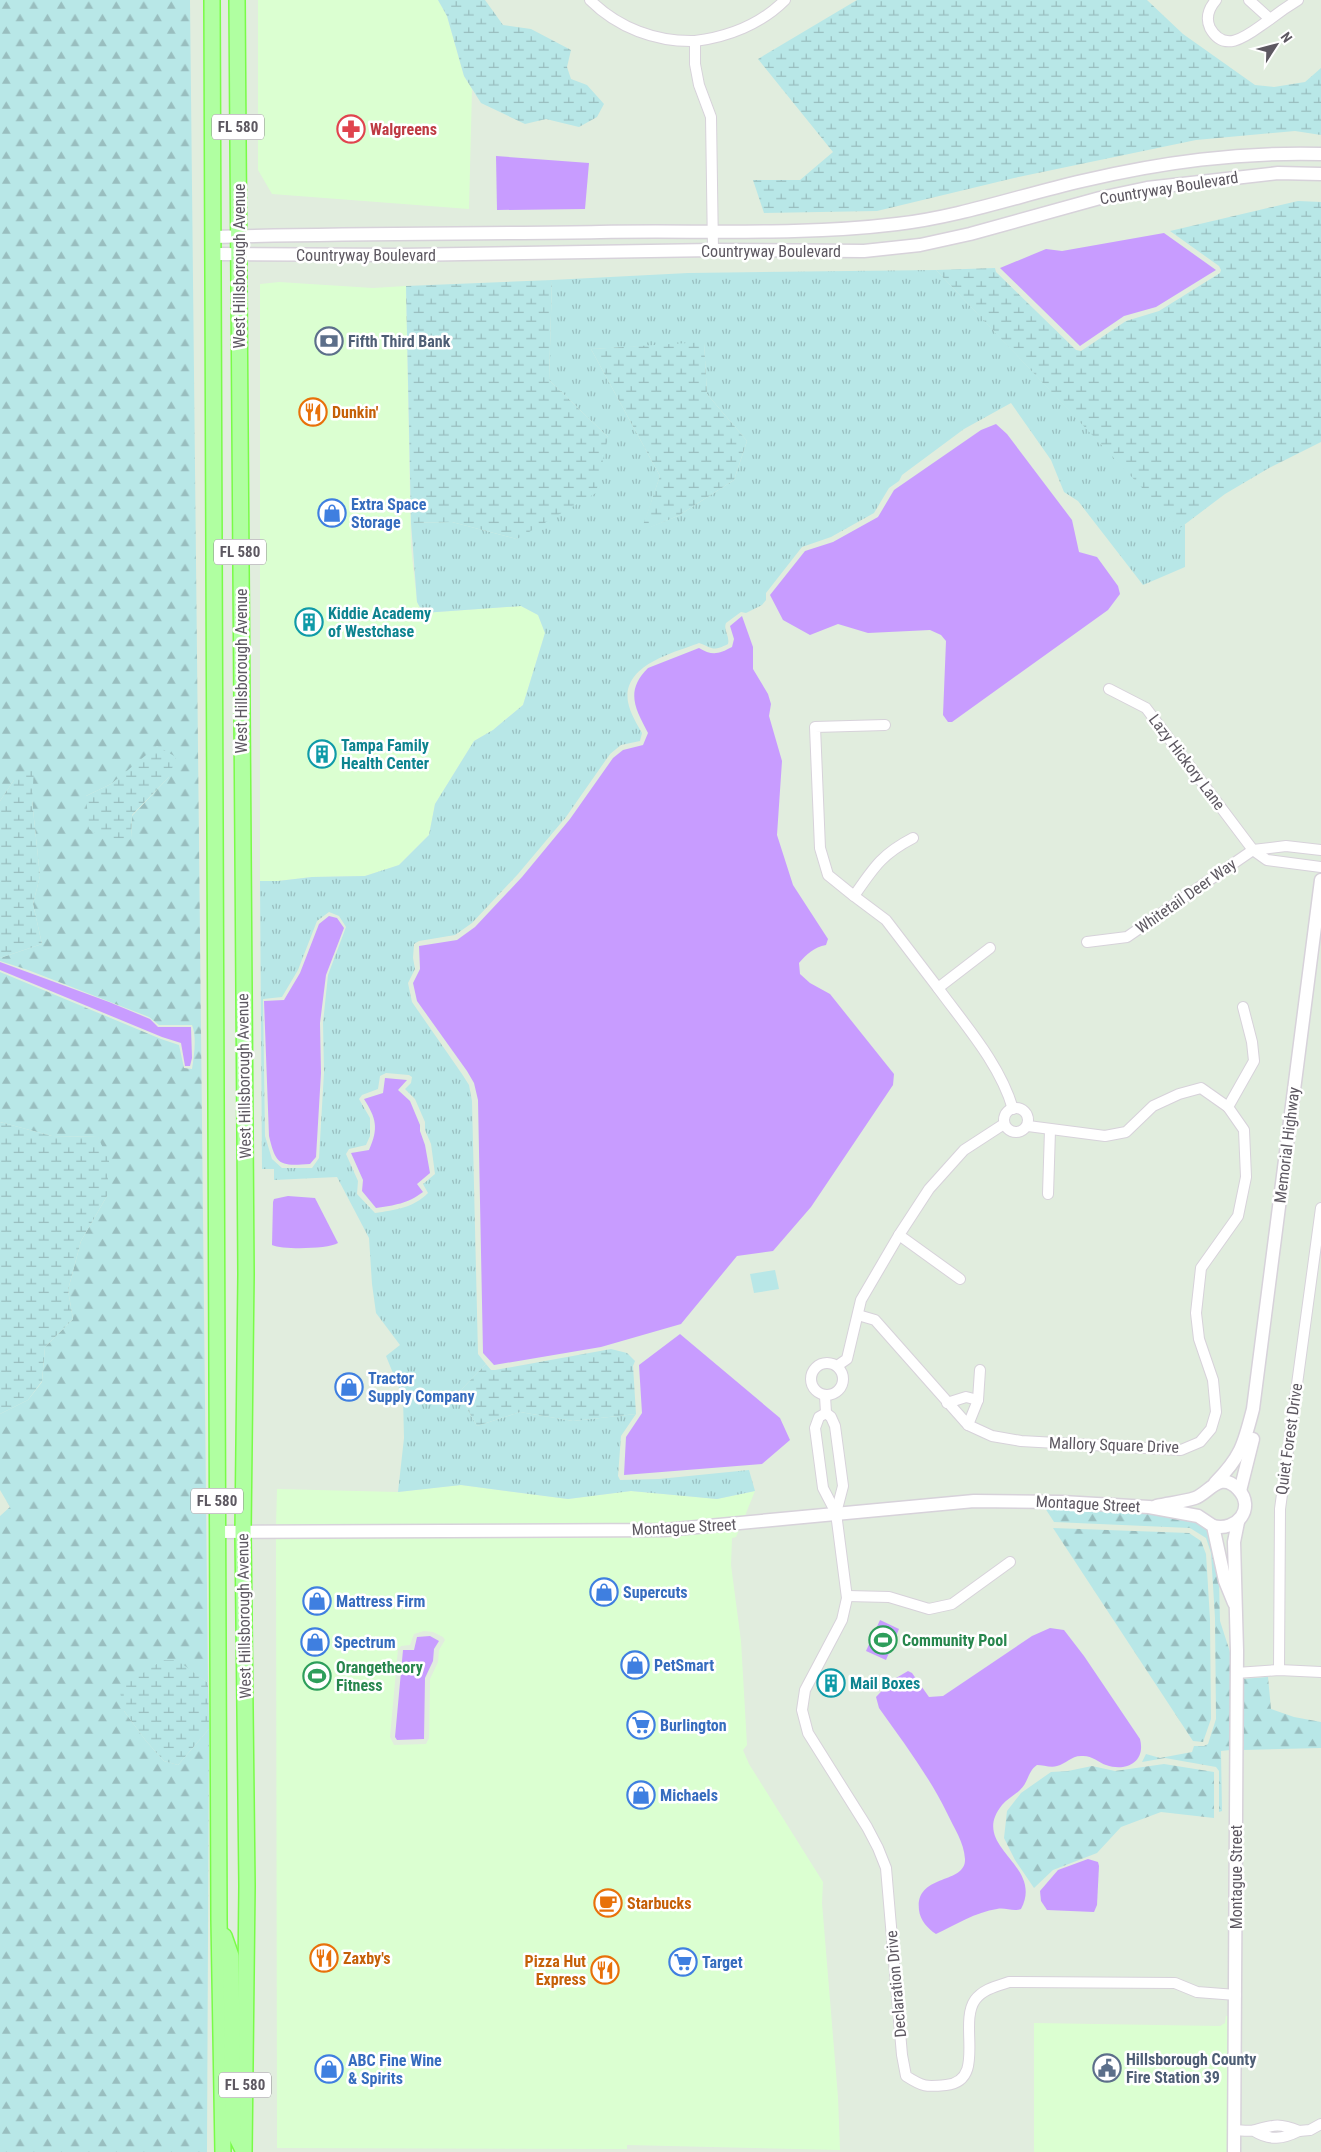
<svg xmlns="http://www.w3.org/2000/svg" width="1321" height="2152" font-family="'Roboto Condensed',sans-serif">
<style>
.commercial{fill:#dbffd1;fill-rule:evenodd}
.grass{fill:url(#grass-tufts);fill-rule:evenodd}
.forest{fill:url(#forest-firs);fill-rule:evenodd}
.wetland{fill:url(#wetland-marsh)}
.pitch{fill:#b8e7e7}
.water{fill:#c89cff}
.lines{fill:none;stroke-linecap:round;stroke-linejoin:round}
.minor-casing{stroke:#d7d2da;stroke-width:12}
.tertiary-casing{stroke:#d7d2da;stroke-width:15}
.primary-casing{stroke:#79fc48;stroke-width:18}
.minor{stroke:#fff;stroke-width:10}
.tertiary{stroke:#fff;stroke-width:12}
.primary{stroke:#b0ffa1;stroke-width:15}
.labels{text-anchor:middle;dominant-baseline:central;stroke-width:5;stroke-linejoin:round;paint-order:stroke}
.shield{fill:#fff;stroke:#8e8a90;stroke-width:1}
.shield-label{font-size:15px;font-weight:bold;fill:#5d5861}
.health-label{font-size:16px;font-weight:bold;fill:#be3a42;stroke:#fff;text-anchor:start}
.street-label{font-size:16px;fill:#5d5861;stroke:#fff}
.service-label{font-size:16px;font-weight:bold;fill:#4e5e75;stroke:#fff;text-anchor:start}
.food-label{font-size:16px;font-weight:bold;fill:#c56008;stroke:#fff;text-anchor:start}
.shop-label{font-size:16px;font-weight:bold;fill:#366cbe;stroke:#fff;text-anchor:start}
.culture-label{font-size:16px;font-weight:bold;fill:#0d838f;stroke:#fff;text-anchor:start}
.leisure-label{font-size:16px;font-weight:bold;fill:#27864d;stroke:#fff;text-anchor:start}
</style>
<defs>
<pattern id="grass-tufts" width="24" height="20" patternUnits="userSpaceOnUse" patternTransform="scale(1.25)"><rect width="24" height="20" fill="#b8e7e7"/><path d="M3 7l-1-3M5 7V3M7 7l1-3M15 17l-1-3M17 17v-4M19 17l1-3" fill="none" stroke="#99bebf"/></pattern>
<pattern id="forest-firs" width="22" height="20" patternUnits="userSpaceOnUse" patternTransform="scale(1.25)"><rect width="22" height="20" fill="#b8e7e7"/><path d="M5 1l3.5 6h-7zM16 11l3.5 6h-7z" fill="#99bebf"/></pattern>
<pattern id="wetland-marsh" width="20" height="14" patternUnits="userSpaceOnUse" patternTransform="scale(1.25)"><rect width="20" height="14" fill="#b8e7e7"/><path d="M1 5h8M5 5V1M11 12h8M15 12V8" fill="none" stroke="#99bebf"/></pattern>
</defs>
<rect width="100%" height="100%" fill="#e1edde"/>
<!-- commercial -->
<g class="commercial">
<polygon points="258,0 438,0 447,16 464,76 472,89 469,209 272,194 258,170"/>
<polygon points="279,282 373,288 406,286 411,547 417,602 423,613 521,606 538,615 545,633 523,705 493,730 474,741 435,804 429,835 399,865 365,876 312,877 278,881 260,881 260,284"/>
<polygon points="461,1485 568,1499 631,1491 717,1499 755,1491 744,1518 665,1524 276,1526 277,1489 398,1492"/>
<path d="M739,1530L736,1537L732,1538L731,1565L741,1641L747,1745L743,1750L749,1764L823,1882L822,1903L838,2097L840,2150L627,2145V2149L277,2148L276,1538L664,1536ZM424,1631L433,1632L443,1637L445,1640L439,1650L438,1662L430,1679L429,1738L426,1744L394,1745L390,1737L398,1649L401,1646L410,1645L414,1634Z"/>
<polygon points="1226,2016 1230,2016 1228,2152 1034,2152 1034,2023 1220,2026 1225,2023"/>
</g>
<!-- grass -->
<path class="grass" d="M936,270L1180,527L1185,524V567L1143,585L1078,501L1064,492L1051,460L1011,403L964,429L902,475L899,481L889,488L874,513L831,537L802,547L766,593V600L762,605L746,613L741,612L726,623C723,630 730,636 728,644C712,652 713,648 699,643C673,653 622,665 628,702C630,713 637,724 642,733L640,741L621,745L610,754L566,817L518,874L472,923L455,935L419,941L414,944L413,958L415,969L408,983L412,1002L462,1074L469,1085L472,1101L478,1354L486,1364L458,1393L477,1426L520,1412L573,1421L636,1414L621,1436L618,1476L620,1480L659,1479L749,1470L755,1491L717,1499L631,1491L568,1499L461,1485L398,1492L404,1438L403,1398L386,1356L400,1345L376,1313L372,1284L369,1238L337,1177L274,1180V1169H262L260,881H278L312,877L365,876L399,865L429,835L435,804L474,741L493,730L523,705L545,633L538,615L521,606L423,613L417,602L411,523L452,522L517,539L608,437L549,380L552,280L688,273ZM704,343L707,394L747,441L734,480L678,516L642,530L660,476L591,349ZM329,912L339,916L346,927L328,975L323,1023L324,1072L319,1158L312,1168H282L272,1159L265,1136L263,999L282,997L298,970L317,921ZM386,1073L409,1075L412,1077L411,1083L405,1089L415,1099L425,1122V1130L431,1144L435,1174L423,1184L428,1193C413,1208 395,1210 375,1213L357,1194L358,1181L346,1154L349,1149L366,1145L370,1136V1118L359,1099L362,1095L378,1089L380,1076Z"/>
<!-- forest -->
<g class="forest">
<path d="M0,0H190L208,1683L177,1661L124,1711L146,1741L164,1761L178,1765L209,1729L207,2152H0V1516L10,1507L0,1490V1414L28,1400L42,1382L45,1347L73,1319L68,1290L81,1241L107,1196L98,1137L52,1136L0,1122V972L161,1039L179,1045L184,1068L192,1069C194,1056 197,1037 192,1025H159L149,1017L28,970L0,961V958L42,944L33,904L40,876L32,800L14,780L0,801ZM134,767L169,777L132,816L131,838L86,796L111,784Z"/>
<path d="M1045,1508C1078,1508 1184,1510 1206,1528L1219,1582L1220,1621L1230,1652V1750L1221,1751L1222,1811L1219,1812V1771L1216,1767L1165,1758L1142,1762L1146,1754L1160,1758L1192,1752L1194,1746H1204L1208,1744L1216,1719L1215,1618L1211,1553L1206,1538L1190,1528L1054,1522Z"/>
<polygon points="1053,1528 1189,1533 1201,1541 1206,1554 1210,1619 1211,1719 1203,1742 1193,1741"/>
<polygon points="1268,1677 1271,1709 1294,1717 1321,1722 1321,1748 1242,1750 1242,1679"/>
<polygon points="1164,1764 1214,1772 1214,1818 1161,1812 1121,1827 1097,1853 1053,1870 1034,1888 1015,1860 1004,1838 1007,1811 1021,1793 1051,1772 1068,1771 1092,1766 1115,1771"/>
</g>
<!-- wetland -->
<g class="wetland">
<polygon points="438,0 485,0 503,25 531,29 571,50 567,67 571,79 587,85 604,104 597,117 579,127 546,119 525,124 481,103 464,76 447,16"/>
<polygon points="857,0 1147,0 1183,34 1255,85 1274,87 1305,82 1321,68 1321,135 1295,131 1196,140 1014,178 877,211 764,213 753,180 800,180 833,152 758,59"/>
<polygon points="1298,201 1321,202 1321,442 1269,468 1225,494 1180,528 936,270 995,268 996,272 1076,350 1081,351 1126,321 1159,311 1220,273 1221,270 1219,266 1170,231"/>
<polygon points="552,280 549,380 608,437 596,493 517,539 452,522 411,523 406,286"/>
<polygon points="704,342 707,394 747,441 734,480 678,516 641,531 660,476 591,349"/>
<polygon points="157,746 176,757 169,777 132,815 131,838 121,849 89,829 86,796 111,784"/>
<polygon points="34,769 32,800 40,876 33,904 42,944 0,958 0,801 14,780"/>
<polygon points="0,1122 52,1136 98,1137 109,1161 107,1196 81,1241 68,1290 73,1319 45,1347 42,1381 28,1400 0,1414"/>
<polygon points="611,1349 627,1353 635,1361 633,1366 636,1414 573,1421 520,1412 477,1426 458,1393 486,1364 491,1370 495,1370"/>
<polygon points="163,1660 177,1660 208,1683 209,1729 178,1765 164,1761 146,1741 124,1711 120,1692 127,1683"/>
</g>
<!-- pitch -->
<polygon class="pitch" points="775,1270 779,1289 754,1293 750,1274"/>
<!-- water -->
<g class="water">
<polygon points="496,156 589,163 585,209 497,210"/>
<polygon points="1164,233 1216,270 1156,307 1124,316 1080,346 1000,268 1046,249 1062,251"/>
<polygon points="996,424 1007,434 1072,520 1079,552 1097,557 1118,586 1120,594 1108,610 952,722 948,722 943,715 946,641 941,635 930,630 868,633 838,624 810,635 783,620 770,595 805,551 833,542 878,517 894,490 981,430"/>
<path d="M742,616L753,647V669L768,694L771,704L769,716L782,761L777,835L793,885L828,939L826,945C814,947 806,955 799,963L800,974L810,983L830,994L894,1074L893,1085L811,1207L773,1251L737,1256L681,1324L601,1347L494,1365L483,1353L478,1100L474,1083L467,1071L417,1001L413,983L420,969L419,946L457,940L475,927L522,877L570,819L613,758L623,750L643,745L648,733C635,708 625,691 648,668L699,648C712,656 719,654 732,647L734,639L730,626Z"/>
<path d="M329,916L337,918L344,928L326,975L320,1023L321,1073L316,1157L310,1164C280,1166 276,1166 269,1136L264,1001L284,1000L300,973L319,924Z"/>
<polygon points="0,962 109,1002 150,1019 158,1027 191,1027 192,1058 190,1066 185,1066 181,1043 162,1037 0,970"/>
<path d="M385,1078L407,1080L398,1090L410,1101L420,1125V1131L425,1145L430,1173L417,1184L423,1192C407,1204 395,1205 376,1208L362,1191L363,1180L351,1153L369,1150C379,1128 376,1118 364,1099L383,1093Z"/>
<path d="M288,1196L315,1198L338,1243C328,1249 283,1250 272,1245L273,1202L274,1199Z"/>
<polygon points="680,1334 780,1418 790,1440 762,1464 624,1475 626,1437 642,1413 639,1365"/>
<polygon points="880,1620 899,1629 886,1660 866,1651"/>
<path d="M1050,1628L1064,1630L1084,1656L1140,1739C1146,1762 1126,1772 1106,1765C1098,1762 1092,1755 1081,1756C1071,1756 1066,1764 1057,1766C1051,1768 1043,1765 1037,1765C1028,1771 1028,1783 1020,1790C1015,1795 1007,1799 1002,1805C968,1847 1045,1864 1021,1909C1013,1912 1005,1907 997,1909C976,1912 955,1925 936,1934C928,1929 920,1920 919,1910C915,1873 966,1885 965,1859C964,1842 954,1828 947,1813C929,1776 903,1742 879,1708L876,1697L891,1681L908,1671L912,1673L929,1697L943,1696L1032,1636Z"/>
<polygon points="430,1636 439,1641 434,1649 433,1661 425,1678 424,1739 397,1740 395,1737 403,1650 414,1650 417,1637"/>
<polygon points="1088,1859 1098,1862 1099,1866 1097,1905 1094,1912 1047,1910 1041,1901 1040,1891 1058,1870"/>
</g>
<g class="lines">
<!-- minor casing -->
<g class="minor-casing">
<g id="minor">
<path d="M590,0C618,28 656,42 695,41V64L699,85L711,117L713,250"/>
<path d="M1216,0C1209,8 1205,17 1210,28C1226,57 1252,31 1269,20C1278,13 1288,6 1298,0"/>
<polyline points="1249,0 1270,19"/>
<path d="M695,41C728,37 761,24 785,0"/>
<polyline points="1109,689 1146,708 1253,850 1267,860 1321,867"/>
<path d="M885,725L815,727L820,848L828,875L854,896C874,867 882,854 913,838"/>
<polyline points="854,896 886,920 938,988 990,948"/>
<polyline points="1087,942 1127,937 1253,850 1286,846 1321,850"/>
<path d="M938,988C965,1025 1000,1064 1013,1109"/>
<circle cx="1016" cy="1120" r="12"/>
<polyline points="1028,1126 1105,1136 1126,1132 1153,1106 1179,1094 1201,1088 1228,1107"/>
<polyline points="1048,1194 1050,1130"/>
<polyline points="960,1279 899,1235 929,1189 964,1150 1004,1124"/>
<polyline points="858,1315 875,1320 968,1425 978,1400 980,1370"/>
<circle cx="827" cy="1379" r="16"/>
<polyline points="837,1366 847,1359 861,1300 899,1235"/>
<polyline points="825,1396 826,1413 831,1417 835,1426 843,1486 836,1513"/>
<polyline points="947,1403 966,1397 978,1400"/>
<path d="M826,1413L819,1417L815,1428L823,1488L836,1513L847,1598L842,1620L805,1690L802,1710L808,1733L867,1827L878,1848L886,1868L902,2055L906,2076C923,2087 926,2087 946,2085C987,2081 958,2024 975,2000C983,1989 997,1986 1009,1982L1175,1983L1197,1992L1236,1995"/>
<polyline points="968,1425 992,1436 1021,1441 1181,1450 1200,1442 1211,1429 1216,1412 1213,1380 1199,1339 1196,1313 1201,1268 1238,1216 1246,1177 1244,1130 1228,1107 1254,1061 1252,1042 1243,1007"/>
<polyline points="847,1596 889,1597 929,1609 952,1604 1010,1562"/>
<polyline points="1279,1670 1280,1509 1321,1208"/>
<polyline points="1236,1673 1279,1670 1321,1672"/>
<path d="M1235,2130C1241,2130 1249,2132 1255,2130C1274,2125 1279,2123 1299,2131C1283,2139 1270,2141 1254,2131"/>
<polyline points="1299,2131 1310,2130 1321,2124"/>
</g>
</g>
<!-- tertiary casing -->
<g class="tertiary-casing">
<g id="tertiary">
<path d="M213,237C342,233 471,234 600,232C699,230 798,236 897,224C959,217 1021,195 1082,181C1163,162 1238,152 1321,154"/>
<polyline points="213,254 402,255 713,250 864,251 920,245 970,234 1100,198 1147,188 1278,173 1321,174"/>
<path d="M1215,1483C1241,1457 1244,1444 1253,1409L1321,880"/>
<polyline points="1240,1491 1253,1439"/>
<path d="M1156,1506C1169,1503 1183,1502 1195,1498C1209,1493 1220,1470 1238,1489C1256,1508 1237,1532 1213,1526"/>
<polyline points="217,1532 665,1530 974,1501 1062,1502 1149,1507 1198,1516 1213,1526 1225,1581 1234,1603"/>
<polyline points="1234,2152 1237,1651 1234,1542 1238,1522"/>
</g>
</g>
<!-- primary casing -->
<g class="primary-casing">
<g id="primary">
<polyline points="212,0 219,1920 223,2152"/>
<polyline points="237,0 246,1274 243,1532 247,1886 244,2152"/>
<polyline points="224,1936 231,1956 233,2130 243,2150"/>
</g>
</g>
<!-- minor -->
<use href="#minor" class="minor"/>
<!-- tertiary -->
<use href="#tertiary" class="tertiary"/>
<!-- primary -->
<use href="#primary" class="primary"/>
</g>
<!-- icons -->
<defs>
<g id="pharmacy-ring" transform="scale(1.4375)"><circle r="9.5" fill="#fff" stroke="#e0444e" stroke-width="1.5"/><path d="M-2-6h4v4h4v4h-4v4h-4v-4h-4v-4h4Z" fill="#e0444e"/></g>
<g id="bank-ring" transform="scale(1.4375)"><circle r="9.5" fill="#fff" stroke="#5c6f8a" stroke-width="1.5"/><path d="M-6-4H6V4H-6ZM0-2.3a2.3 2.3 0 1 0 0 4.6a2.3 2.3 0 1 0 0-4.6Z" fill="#5c6f8a"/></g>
<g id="restaurant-ring" transform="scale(1.4375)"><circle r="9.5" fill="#fff" stroke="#e8710a" stroke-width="1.5"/><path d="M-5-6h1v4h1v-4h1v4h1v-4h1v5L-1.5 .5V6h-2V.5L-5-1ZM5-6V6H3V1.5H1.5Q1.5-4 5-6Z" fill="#e8710a"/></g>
<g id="shop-ring" transform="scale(1.4375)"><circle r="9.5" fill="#fff" stroke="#3f7fe0" stroke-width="1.5"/><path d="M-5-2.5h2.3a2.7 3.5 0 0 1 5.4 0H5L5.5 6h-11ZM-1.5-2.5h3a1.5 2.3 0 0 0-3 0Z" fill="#3f7fe0"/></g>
<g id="building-ring" transform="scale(1.4375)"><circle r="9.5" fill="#fff" stroke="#0f9aa8" stroke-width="1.5"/><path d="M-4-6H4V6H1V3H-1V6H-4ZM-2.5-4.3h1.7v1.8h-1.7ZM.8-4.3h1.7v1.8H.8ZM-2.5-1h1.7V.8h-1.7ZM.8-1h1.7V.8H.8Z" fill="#0f9aa8"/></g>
<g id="stadium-ring" transform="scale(1.4375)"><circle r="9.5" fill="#fff" stroke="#2e9e5b" stroke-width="1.5"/><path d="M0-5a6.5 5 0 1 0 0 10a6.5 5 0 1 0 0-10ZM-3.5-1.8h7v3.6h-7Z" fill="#2e9e5b"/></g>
<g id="supermarket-ring" transform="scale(1.4375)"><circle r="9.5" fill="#fff" stroke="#3f7fe0" stroke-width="1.5"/><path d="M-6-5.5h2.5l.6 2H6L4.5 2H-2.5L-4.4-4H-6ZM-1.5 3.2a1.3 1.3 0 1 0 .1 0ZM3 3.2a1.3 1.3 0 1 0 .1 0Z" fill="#3f7fe0"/></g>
<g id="cafe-ring" transform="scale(1.4375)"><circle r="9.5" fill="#fff" stroke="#e8710a" stroke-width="1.5"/><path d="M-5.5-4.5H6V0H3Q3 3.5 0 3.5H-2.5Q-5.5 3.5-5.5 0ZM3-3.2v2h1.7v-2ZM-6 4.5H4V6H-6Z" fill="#e8710a"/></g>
<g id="civic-ring" transform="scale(1.4375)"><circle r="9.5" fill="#fff" stroke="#5c6f8a" stroke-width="1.5"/><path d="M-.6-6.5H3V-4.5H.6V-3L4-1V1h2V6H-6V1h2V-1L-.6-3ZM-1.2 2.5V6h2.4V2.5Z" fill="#5c6f8a"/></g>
</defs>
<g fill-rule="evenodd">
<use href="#pharmacy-ring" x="351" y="129"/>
<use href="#bank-ring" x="329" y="341"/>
<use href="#restaurant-ring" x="313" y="412"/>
<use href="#shop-ring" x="332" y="513"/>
<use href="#building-ring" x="309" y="622"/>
<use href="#building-ring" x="322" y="754"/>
<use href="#shop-ring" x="349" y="1387"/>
<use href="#shop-ring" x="604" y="1592"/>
<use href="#shop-ring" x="317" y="1601"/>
<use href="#stadium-ring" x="883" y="1640"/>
<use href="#shop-ring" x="315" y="1642"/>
<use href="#shop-ring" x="635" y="1665"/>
<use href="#stadium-ring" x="317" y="1676"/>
<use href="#building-ring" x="831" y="1683"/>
<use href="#supermarket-ring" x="641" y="1725"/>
<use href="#shop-ring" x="641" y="1795"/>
<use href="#cafe-ring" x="608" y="1903"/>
<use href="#restaurant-ring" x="324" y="1958"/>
<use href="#supermarket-ring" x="683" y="1962"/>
<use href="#restaurant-ring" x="605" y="1970"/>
<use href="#civic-ring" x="1107" y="2068"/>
<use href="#shop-ring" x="329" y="2069"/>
</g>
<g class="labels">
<!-- shield labels -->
<g class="shield">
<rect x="212" y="114.5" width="52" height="25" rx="4"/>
<rect x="214" y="539.5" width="52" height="25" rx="4"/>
<rect x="191" y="1488.5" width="52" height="25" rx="4"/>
<rect x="219" y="2072.5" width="52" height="25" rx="4"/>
</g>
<g class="shield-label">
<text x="238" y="127">FL 580</text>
<text x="240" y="552">FL 580</text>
<text x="217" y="1501">FL 580</text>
<text x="245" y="2085">FL 580</text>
</g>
<!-- health labels -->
<g class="health-label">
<text x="370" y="129">Walgreens</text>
</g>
<!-- street labels -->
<g class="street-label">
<text transform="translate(1169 188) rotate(-9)">Countryway Boulevard</text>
<text x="771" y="251">Countryway Boulevard</text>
<text x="366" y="255">Countryway Boulevard</text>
<text transform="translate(239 266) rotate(-90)">West Hillsborough Avenue</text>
<text transform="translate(241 671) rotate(-90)">West Hillsborough Avenue</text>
<text transform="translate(1187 762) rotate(53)">Lazy Hickory Lane</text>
<text transform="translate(1186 896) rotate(-35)">Whitetail Deer Way</text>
<text transform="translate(244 1076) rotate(-91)">West Hillsborough Avenue</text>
<text transform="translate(1287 1145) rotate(-83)">Memorial Highway</text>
<text transform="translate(1289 1439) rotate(-82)">Quiet Forest Drive</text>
<text transform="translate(1114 1445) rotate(2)">Mallory Square Drive</text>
<text transform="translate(1088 1504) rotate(3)">Montague Street</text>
<text transform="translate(684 1527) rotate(-3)">Montague Street</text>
<text transform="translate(244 1616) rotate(-91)">West Hillsborough Avenue</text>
<text transform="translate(1236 1877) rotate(-90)">Montague Street</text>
<text transform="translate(896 1984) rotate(-95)">Declaration Drive</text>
</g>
<!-- service labels -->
<g class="service-label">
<text x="348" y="341">Fifth Third Bank</text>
<text x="1126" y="2059">Hillsborough County<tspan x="1126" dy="18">Fire Station 39</tspan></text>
</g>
<!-- food labels -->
<g class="food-label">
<text x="332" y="412">Dunkin'</text>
<text x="627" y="1903">Starbucks</text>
<text x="343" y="1958">Zaxby's</text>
<text x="586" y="1961" text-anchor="end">Pizza Hut<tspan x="586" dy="18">Express</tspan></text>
</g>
<!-- shop labels -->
<g class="shop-label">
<text x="351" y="504">Extra Space<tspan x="351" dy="18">Storage</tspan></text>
<text x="368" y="1378">Tractor<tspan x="368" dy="18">Supply Company</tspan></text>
<text x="623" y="1592">Supercuts</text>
<text x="336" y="1601">Mattress Firm</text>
<text x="334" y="1642">Spectrum</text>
<text x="654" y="1665">PetSmart</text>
<text x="660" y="1725">Burlington</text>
<text x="660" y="1795">Michaels</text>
<text x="702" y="1962">Target</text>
<text x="348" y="2060">ABC Fine Wine<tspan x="348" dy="18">&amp; Spirits</tspan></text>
</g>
<!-- culture labels -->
<g class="culture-label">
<text x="328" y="613">Kiddie Academy<tspan x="328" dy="18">of Westchase</tspan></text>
<text x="341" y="745">Tampa Family<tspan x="341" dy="18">Health Center</tspan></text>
<text x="850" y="1683">Mail Boxes</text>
</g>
<!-- leisure labels -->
<g class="leisure-label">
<text x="902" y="1640">Community Pool</text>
<text x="336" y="1667">Orangetheory<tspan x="336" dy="18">Fitness</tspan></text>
</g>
</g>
<!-- north arrow -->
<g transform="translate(1276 45) rotate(54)" stroke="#ffffff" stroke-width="4" paint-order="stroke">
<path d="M0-4L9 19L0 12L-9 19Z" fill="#5d5861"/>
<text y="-8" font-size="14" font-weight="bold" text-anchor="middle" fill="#5d5861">N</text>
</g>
</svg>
